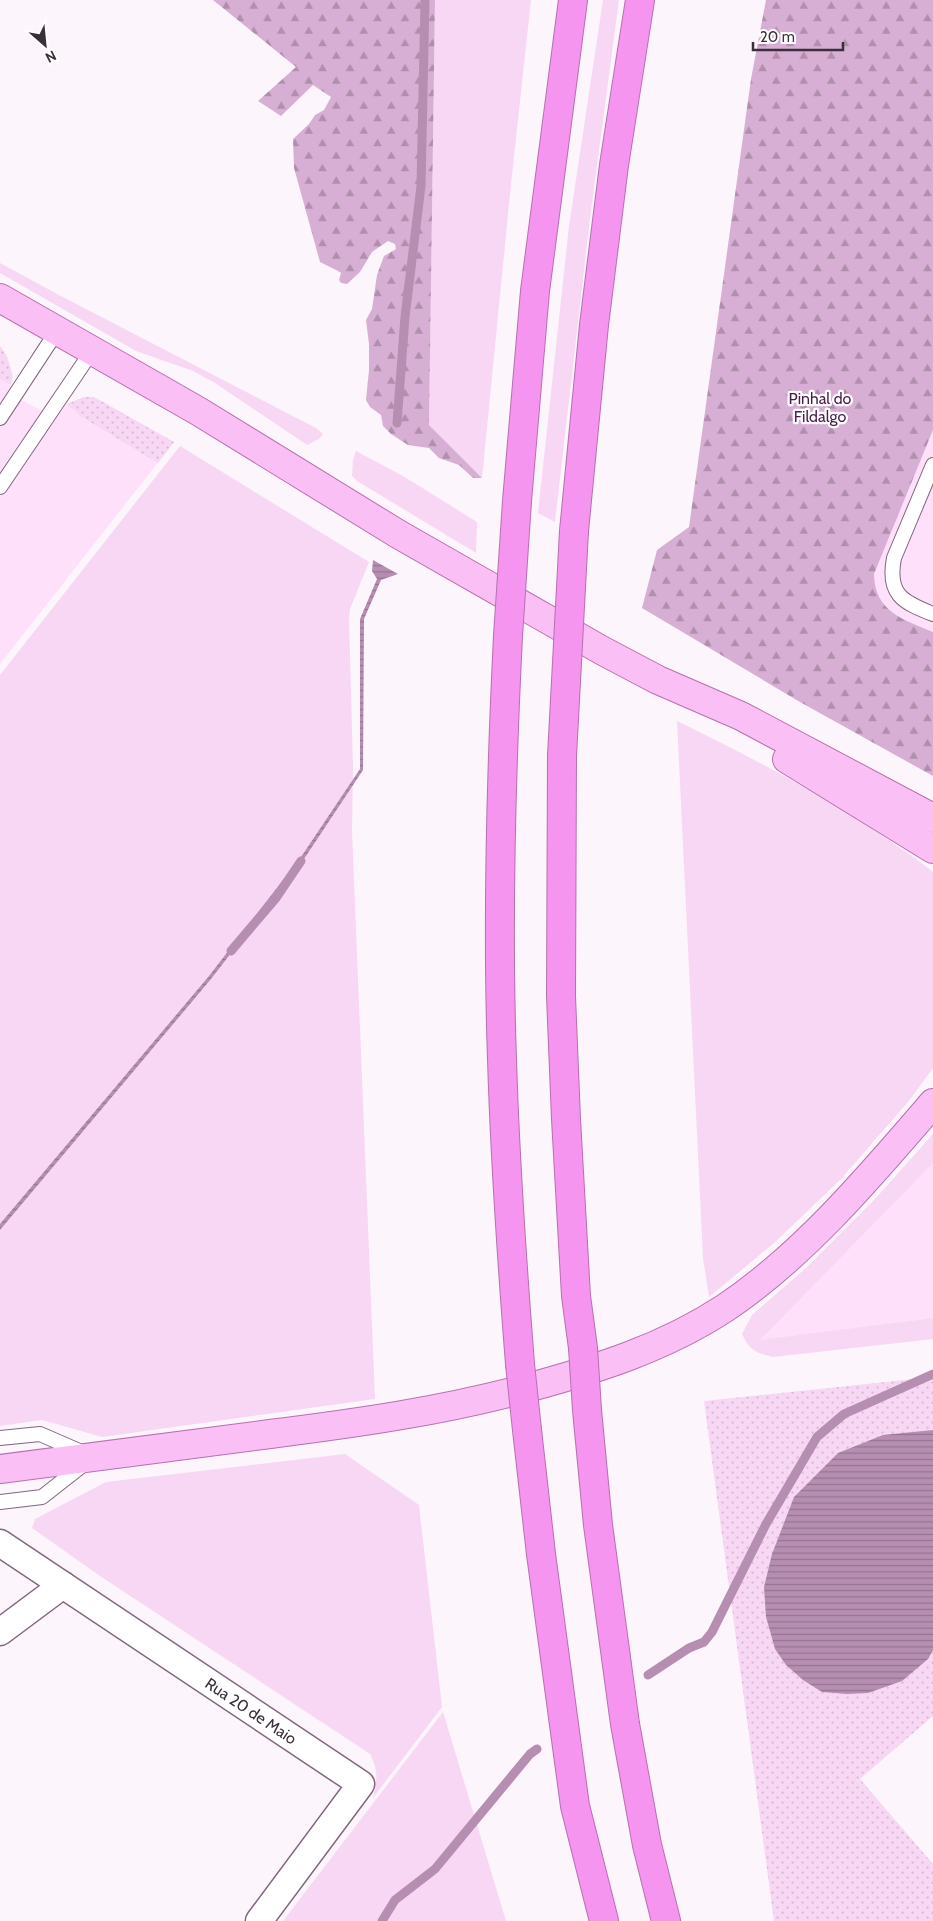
<svg xmlns="http://www.w3.org/2000/svg" width="933" height="1921" font-family="Cabin,sans-serif">
<style>
.built{fill:#fee0fb}
.grass{fill:#f7d7f3}
.forest{fill:url(#forest-firs)}
.park{fill:url(#park-dots)}
.water{fill:url(#water-rules)}
.lines{fill:none;stroke-linecap:round;stroke-linejoin:round}
.stream{stroke:#b68eb1;stroke-width:9}
.lane-casing{stroke:#81667e;stroke-width:16}
.street-casing{stroke:#81667e;stroke-width:29}
.primary-casing{stroke:#b571af;stroke-width:30}
.highway-casing{stroke:#b571af;stroke-width:30}
.lane{stroke:#fff;stroke-width:14}
.street{stroke:#fff;stroke-width:26}
.primary{stroke:#fabff5;stroke-width:28}
.highway{stroke:#f695ef;stroke-width:28}
.highway-bridge-casing{stroke:#b571af;stroke-width:30;stroke-linecap:butt}
.highway-bridge{stroke:#f695ef;stroke-width:28}
.labels{text-anchor:middle;dominant-baseline:central;stroke-width:4.5;stroke-linejoin:round;paint-order:stroke}
.park-label{font-size:16px;fill:#4d1b4a;stroke:#fff}
.street-label{font-size:16px;fill:#3b2f39;stroke:#fff}
</style>
<defs>
<pattern id="forest-firs" width="22" height="20" patternUnits="userSpaceOnUse" patternTransform="scale(1.25)"><rect width="22" height="20" fill="#d8afd4"/><path d="M5 1l3.5 6h-7zM16 11l3.5 6h-7z" fill="#b08fad"/></pattern>
<pattern id="park-dots" width="8" height="8" patternUnits="userSpaceOnUse" patternTransform="scale(1.25)"><rect width="8" height="8" fill="#f7d7f3"/><path d="M2 2h.1M6 6h.1" fill="none" stroke="#d5b9d1" stroke-width="1.8" stroke-linecap="round"/></pattern>
<pattern id="water-rules" width="6" height="5" patternUnits="userSpaceOnUse" patternTransform="scale(1.25)"><rect width="6" height="5" fill="#b68eb1"/><path d="M0 2.5h6" fill="none" stroke="#957491"/></pattern>
</defs>
<rect width="100%" height="100%" fill="#fcf5fb"/>
<!-- built -->
<g class="built">
<polygon points="0,346 7,356 13,376 9,394 57,418 67,404 84,397 94,397 174,442 0,664"/>
<polygon points="933,430 933,632 897,617 882,602 874,587 874,574"/>
<polygon points="933,1162 933,1318 759,1341 774,1324"/>
</g>
<!-- grass -->
<g class="grass">
<polygon points="435,0 531,0 511,184 482,478 429,425"/>
<polygon points="603,0 619,0 590,218 555,522 538,513 569,226"/>
<polygon points="0,263 59,295 316,428 323,434 319,439 307,445 215,383 193,371 136,351 0,273"/>
<polygon points="180,446 369,562 350,609 349,620 353,767 352,831 375,1399 102,1437 42,1420 0,1426 0,675"/>
<polygon points="356,451 403,476 477,522 476,553 357,481 352,476 353,460"/>
<path d="M677,721C743,753 806,786 867,826C890,841 912,855 933,872V1068L908,1102L840,1180L774,1243L709,1297L703,1258Z"/>
<path d="M933,1134V1163L760,1340L933,1318V1339L773,1357C756,1353 750,1351 742,1334L752,1315L806,1268L874,1200Z"/>
<path d="M345,1454L419,1505L442,1707L373,1798C377,1779 379,1772 370,1754L100,1576L32,1528L35,1519L106,1482Z"/>
<polygon points="443,1712 506,1921 283,1921"/>
</g>
<!-- forest -->
<g class="forest">
<polygon points="213,0 435,0 429,425 482,478 473,478 459,465 439,458 429,448 408,445 391,434 383,426 381,415 370,407 366,400 369,370 369,344 366,320 372,309 377,275 384,256 396,249 395,244 388,241 372,252 360,272 347,284 341,283 339,280 341,273 338,271 320,262 294,168 293,139 309,124 315,115 324,110 331,97 313,85 281,116 258,101 296,67"/>
<path d="M766,0H933V430L874,574C874,611 904,620 933,632V776L800,702L642,608L657,550L689,527L751,79Z"/>
</g>
<!-- park -->
<g class="park">
<path d="M0,346C8,358 14,370 11,385L0,379Z"/>
<polygon points="84,397 94,397 174,442 158,463 82,417 67,404"/>
<polygon points="933,1377 933,1716 860,1779 933,1864 933,1921 774,1921 704,1401"/>
</g>
<!-- water -->
<g class="water">
<polygon points="373,560 398,574 381,580 364,619 363,770 306,856 211,979 0,1230 0,1224 209,976 303,854 360,769 360,619 377,579 372,571"/>
<polygon points="933,1430 933,1650 928,1659 902,1681 868,1693 847,1694 822,1692 803,1680 786,1665 775,1649 766,1617 764,1587 772,1554 794,1497 838,1453 883,1435"/>
</g>
<g class="lines">
<!-- stream -->
<g class="stream">
<polyline points="397,423 405,317 421,186 425,0"/>
<polyline points="231,951 276,898 301,861"/>
<polyline points="648,1675 689,1648 704,1642 712,1632 766,1524 817,1437 844,1414 933,1374"/>
<polyline points="382,1921 395,1900 435,1869 530,1754 537,1749"/>
</g>
<!-- lane casing -->
<g class="lane-casing">
<g id="lane">
<polyline points="0,418 57,331"/>
<path d="M933,465L894,558C887,594 902,602 933,614"/>
<polyline points="0,487 92,351"/>
<polyline points="0,1438 40,1434 93,1457 42,1497 0,1502"/>
</g>
</g>
<!-- street casing -->
<g class="street-casing">
<g id="street">
<path id="s1" d="M0,1543L361,1784L259,1921"/>
<polyline points="0,1632 63,1585"/>
</g>
</g>
<!-- primary casing -->
<g class="primary-casing">
<g id="primary">
<polyline points="0,298 198,411 398,534 603,651 658,680 741,716 933,818"/>
<polyline points="787,759 933,849"/>
<path d="M0,1469C90,1458 180,1446 270,1434C357,1423 442,1411 527,1388C597,1369 664,1348 725,1308C803,1256 872,1174 933,1103"/>
</g>
</g>
<!-- highway casing -->
<g class="highway-casing">
<g id="highway">
<polyline points="517,501 535,291 573,0"/>
<polyline points="574,531 594,325 614,165 640,0"/>
<path d="M508,636C501,777 497,918 502,1059C505,1161 512,1262 520,1364"/>
<polyline points="562,756 561,996 566,1119 576,1296 583,1348"/>
<polyline points="587,1410 598,1525 625,1724 647,1845 666,1921"/>
<polyline points="527,1430 541,1554 575,1806 604,1921"/>
</g>
</g>
<!-- lane -->
<use href="#lane" class="lane"/>
<!-- street -->
<use href="#street" class="street"/>
<!-- primary -->
<use href="#primary" class="primary"/>
<!-- highway -->
<use href="#highway" class="highway"/>
<!-- highway-bridge casing -->
<g class="highway-bridge-casing">
<g id="highway-bridge">
<polyline points="508,636 517,501"/>
<polyline points="562,756 574,531"/>
<polyline points="583,1348 587,1410"/>
<polyline points="520,1364 527,1430"/>
</g>
</g>
<!-- highway-bridge -->
<use href="#highway-bridge" class="highway-bridge"/>
</g>
<g class="labels">
<!-- park labels -->
<g class="park-label">
<text x="820" y="398">Pinhal do<tspan x="820" dy="18">Fildalgo</tspan></text>
</g>
<!-- street labels -->
<g class="street-label">
<text stroke="none"><textPath href="#s1" startOffset="302">Rua 20 de Maio</textPath></text>
</g>
</g>
<!-- north arrow -->
<g transform="translate(45 45) rotate(153)" stroke="#ffffff" stroke-width="4" paint-order="stroke">
<path d="M0-4L9 19L0 12L-9 19Z" fill="#3b2f39"/>
<text y="-8" font-size="14" font-weight="bold" text-anchor="middle" fill="#3b2f39">N</text>
</g>
<!-- scale -->
<path d="M753 42v8h90v-8" fill="none" stroke="#3b2f39" stroke-width="2.5"/>
<text x="760" y="42" font-size="15" fill="#3b2f39" stroke="#ffffff" stroke-width="4" paint-order="stroke">20 m</text>
</svg>
